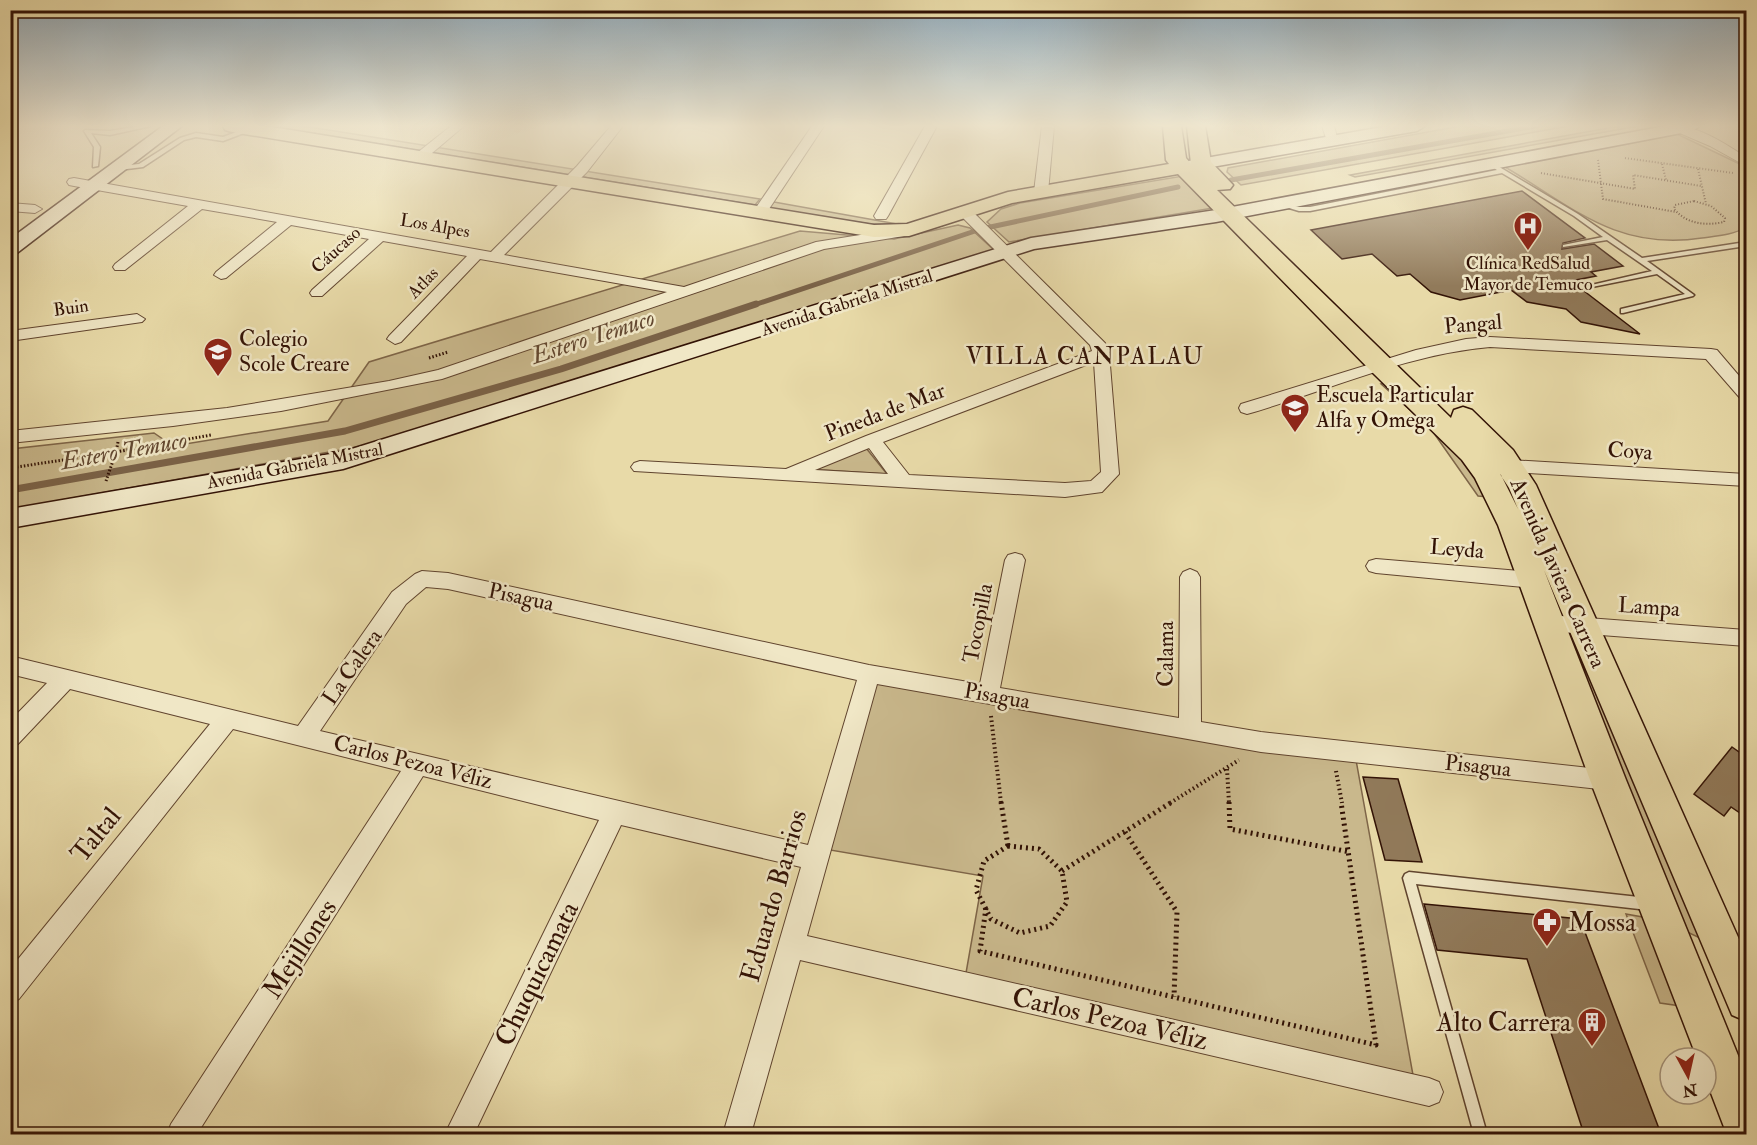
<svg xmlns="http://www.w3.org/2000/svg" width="1757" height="1145" font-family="'IM FELL Double Pica',serif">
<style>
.green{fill:#c9b88c;stroke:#7e6548;stroke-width:1.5}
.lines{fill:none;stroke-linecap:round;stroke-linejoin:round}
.stream-far1{stroke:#7a6146;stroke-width:5}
.stream{stroke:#7a6146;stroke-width:7}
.building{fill:#917a5a;stroke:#321205;stroke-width:1.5}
.lane-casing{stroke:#60442e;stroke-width:3}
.street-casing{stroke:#60442e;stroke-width:2}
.secondary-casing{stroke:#321205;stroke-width:3}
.primary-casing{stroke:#321205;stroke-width:3}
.path-far3{stroke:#321205;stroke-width:2;stroke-dasharray:1 2;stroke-linecap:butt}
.path-far2{stroke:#321205;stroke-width:3;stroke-dasharray:1.5 2;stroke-linecap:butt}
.path-far1{stroke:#321205;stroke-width:4;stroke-dasharray:1.5 3;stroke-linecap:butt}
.path{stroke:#321205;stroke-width:5;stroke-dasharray:2 4;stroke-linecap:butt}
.lane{fill:#f0e7c6;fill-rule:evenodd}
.street{fill:#f0e7c6;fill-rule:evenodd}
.secondary{fill:#f0e7c6;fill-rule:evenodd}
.primary{fill:#e8daa8;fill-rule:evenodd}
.labels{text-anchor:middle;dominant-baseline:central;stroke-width:5;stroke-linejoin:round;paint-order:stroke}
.far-street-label{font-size:18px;fill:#321205;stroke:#f0e7c6}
.far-poi-label{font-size:18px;fill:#321205;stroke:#f0e7c6}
.street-label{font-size:22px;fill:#321205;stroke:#f0e7c6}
.poi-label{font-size:22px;fill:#321205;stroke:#f0e7c6;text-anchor:start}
.water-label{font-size:24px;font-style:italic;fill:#624730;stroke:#f0e7c6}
.neighbourhood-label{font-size:24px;letter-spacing:1.5px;fill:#321205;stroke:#f0e7c6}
.near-street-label{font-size:27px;fill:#321205;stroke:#f0e7c6}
.near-poi-label{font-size:27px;fill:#321205;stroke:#f0e7c6;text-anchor:start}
</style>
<rect width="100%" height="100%" fill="#e8daa8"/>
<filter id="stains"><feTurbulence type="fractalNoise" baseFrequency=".00333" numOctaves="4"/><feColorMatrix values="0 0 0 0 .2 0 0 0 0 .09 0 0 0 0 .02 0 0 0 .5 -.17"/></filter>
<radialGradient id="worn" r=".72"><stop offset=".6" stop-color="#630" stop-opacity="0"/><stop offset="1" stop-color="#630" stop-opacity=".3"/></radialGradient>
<!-- green -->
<g class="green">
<polygon points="269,126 301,126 335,131 760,199 755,205"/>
<polygon points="1461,126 1569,126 1241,185 1227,172 1228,168"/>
<polygon points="1619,126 1638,126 1355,177 1350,175"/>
<path d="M1677,134L1746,167V227C1734,235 1717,236 1702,238C1616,251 1573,207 1505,167Z"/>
<polygon points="1183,176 1213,208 1009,242 987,222 1001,209 1020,203"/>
<polygon points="774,202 897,224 870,224 769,208"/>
<polygon points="958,225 970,228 995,251 363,446 11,509 11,449 154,433 173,446 328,421 369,362 800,231 894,239"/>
<polygon points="1389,382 1442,432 1491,497 1478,496 1431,429 1381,384"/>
<polygon points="866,448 887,474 807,469"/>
<polygon points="1566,641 1577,641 1702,939 1685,931"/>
<polygon points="876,683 1356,760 1413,1075 966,973 983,876 830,850"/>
<polygon points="1626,914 1648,918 1681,1006 1660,1003"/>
</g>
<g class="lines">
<!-- stream-far1 -->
<g class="stream-far1">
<polyline points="1231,180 1536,126"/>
<polyline points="751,306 981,229 1178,187"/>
</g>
<!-- stream -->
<polyline class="stream" points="10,490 345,431 561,369 756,304"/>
</g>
<!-- building -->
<g class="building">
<polygon points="1522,191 1585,238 1563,243 1562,249 1594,244 1623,266 1591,272 1596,276 1571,281 1640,334 1581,322 1566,309 1527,302 1511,290 1460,300 1431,292 1410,274 1397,276 1372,254 1342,259 1311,230"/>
<polygon points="1732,747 1746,757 1746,817 1731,807 1724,816 1694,794"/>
<polygon points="1363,777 1398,779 1422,862 1385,860"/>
<polygon points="1424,904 1580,919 1661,1134 1584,1134 1527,959 1437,950"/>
</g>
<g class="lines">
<!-- lane casing -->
<g class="lane-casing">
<g id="lane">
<polygon points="139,126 151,126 110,135 91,133 100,147 98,166 93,167 94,147 84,131 85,130 110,131"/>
<polygon points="250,127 253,129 252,130 223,141 196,137 184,140 143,167 119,170 116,168 119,166 139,164 180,138 196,133 223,137"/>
<polygon points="1491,162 1578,214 1642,258 1746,242 1746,246 1647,261 1694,295 1693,296 1623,313 1621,313 1621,309 1685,294 1657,274 1587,288 1587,286 1652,271 1607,240 1563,247 1563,245 1603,237 1574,216 1502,173 1310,211 1299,211 1279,205 1282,203 1299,207 1310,207 1497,170 1489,165 1489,163"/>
<polygon points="1409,872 1648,898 1652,900 1654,904 1652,908 1648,910 1416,884 1487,1134 1474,1134 1403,878 1405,874"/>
</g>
</g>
<!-- street casing -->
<g class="street-casing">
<g id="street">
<polygon points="451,126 464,126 425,159 417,159 415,156 417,153"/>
<polygon points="611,126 623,126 587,172 504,255 684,287 816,242 904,228 911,232 904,236 824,249 442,379 281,411 173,426 10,443 10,431 227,408 389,381 438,370 667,292 480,259 401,342 395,344 387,339 389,336 467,256 383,241 322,296 312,296 310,293 312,290 369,239 291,225 226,278 221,279 214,275 216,272 277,222 202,209 125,270 115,270 113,267 115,264 188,206 74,186 69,185 67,182 69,179 74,178 491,252 577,166"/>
<polygon points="812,126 824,126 765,215 755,215 753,212"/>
<polygon points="925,126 937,126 888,216 886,219 876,219 874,216"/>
<polygon points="1042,126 1054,126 1048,192 1041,196 1034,192"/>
<polygon points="1322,126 1334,126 1338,141 1336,144 1328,144"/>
<path d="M1674,126C1700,126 1725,144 1746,157V166L1710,146L1675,131Z"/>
<polygon points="10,203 35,205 42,209 35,213 10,211"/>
<path d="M964,207L969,208L1105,343L1109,353L1119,474L1102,492L1065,497L634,471L631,467L634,463L640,461L786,469L866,436L1092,351L1090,345L959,214L957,211L959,208ZM1094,362L1101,472L1091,481L1065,483L909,475L883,442ZM869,448L888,474L815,470Z"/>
<polygon points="137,314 145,319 142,322 10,341 10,331"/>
<path d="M1490,337L1711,349L1717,350L1746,384V399L1740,398L1706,359L1490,347C1407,354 1327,391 1247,414L1241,412L1239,408L1241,404L1416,350L1466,339Z"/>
<polygon points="1510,460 1746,474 1746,486 1510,472 1504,470 1501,466 1504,462"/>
<path d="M1015,553L1022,555L1025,560L1000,688L1179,718L1180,577L1183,572L1190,569L1197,572L1200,577L1201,722L1261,732L1608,770L1616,773L1619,780L1616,787L1608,790L1261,752L877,684L807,936L1429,1078L1439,1082L1443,1092L1439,1102L1429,1106L800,960L751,1134H723L801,867L621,825L474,1134H445L599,820L423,776L197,1134H167L171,1124L401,771L233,729L19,999L10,1003V969L210,724L70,689L18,744L10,747V721L47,683L10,674V656L298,726L392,592L415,574L422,571L448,573L869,665L980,684L1005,560L1008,555ZM426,587L448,589L857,680L808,845L320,731L406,604Z"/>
<polygon points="1376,559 1533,572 1540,575 1543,580 1540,585 1533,588 1376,573 1369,571 1366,566 1369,561"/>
<polygon points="1548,615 1746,630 1746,646 1548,631 1541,629 1538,623 1541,617"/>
</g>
</g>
<!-- secondary casing -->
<g class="secondary-casing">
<g id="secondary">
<polygon points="163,126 182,126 17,253 10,255 10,239"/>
<polygon points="1388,126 1425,126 1417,131 1183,172 1177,171 1174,167 1177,163 1183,162"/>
<polygon points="1665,126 1700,126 1692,131 1216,222 1034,249 343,469 10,528 10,509 342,452 1031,238 1216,210"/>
</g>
</g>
<!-- primary casing -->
<g class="primary-casing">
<path id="primary" d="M223,126H266L874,225L907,224L1008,192L1169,164L1166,160L1163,126H1181L1186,158L1191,164L1187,126H1205L1211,162L1233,185L1230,189L1217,190L1451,418L1454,410L1463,407L1472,410L1513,450L1536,485L1746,955V1021L1732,1015L1544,570L1626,780L1746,1075V1134H1727L1724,1127L1706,1080V1058H1697L1590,780L1498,525L1475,478L1462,460L1373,373L1178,174L1012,203L909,236L874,237L232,132L225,130ZM1500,474L1509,488L1518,509L1501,475Z"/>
</g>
<!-- path-far3 -->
<g class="path-far3">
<polyline points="1625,158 1733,173"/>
<polyline points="1598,160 1603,199 1676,212"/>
<polyline points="1662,164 1666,180"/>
<polyline points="1698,169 1706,204"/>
<polyline points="1541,173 1635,189 1633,175 1701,186"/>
<path d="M1694,201L1711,206L1725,218L1724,222C1705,226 1687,224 1674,209L1675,205Z"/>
</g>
<!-- path-far2 -->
<g class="path-far2">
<polyline points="429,358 448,352"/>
<polyline points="118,442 116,452 211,435"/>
<polyline points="10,468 116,452 106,481"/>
</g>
<!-- path-far1 -->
<g class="path-far1">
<polyline points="991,716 1001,803"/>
<polyline points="1227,769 1229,803"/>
<polyline points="1336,771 1342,803"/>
<polyline points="1170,803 1239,760"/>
</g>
<!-- path -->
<g class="path">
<polyline points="1001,802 1008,846"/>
<polyline points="1229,802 1230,829 1350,852"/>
<polyline points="1125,832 1177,912 1174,997"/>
<polygon points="1008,846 1039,849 1062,871 1067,902 1050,926 1020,933 991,919 976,890 984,861"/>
<polyline points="1062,871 1172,802"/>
<polyline points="986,908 980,951 1376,1045 1341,802"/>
</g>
<!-- lane -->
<use href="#lane" class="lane"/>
<!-- street -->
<use href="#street" class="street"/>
<!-- secondary -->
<use href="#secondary" class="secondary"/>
<!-- primary -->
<use href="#primary" class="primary"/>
</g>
<!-- sky -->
<linearGradient id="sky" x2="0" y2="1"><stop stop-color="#8fa8b8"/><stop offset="0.44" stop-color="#f5eed8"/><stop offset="1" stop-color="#f5eed8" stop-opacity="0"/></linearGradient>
<rect width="1757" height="286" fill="url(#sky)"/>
<!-- icons -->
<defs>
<g id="hospital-pin" transform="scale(1.5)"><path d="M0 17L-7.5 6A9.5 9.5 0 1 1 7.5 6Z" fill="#8f2418" stroke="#f0e7c6"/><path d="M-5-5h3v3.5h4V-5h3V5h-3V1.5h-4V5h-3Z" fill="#fff"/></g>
<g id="school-pin" transform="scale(1.5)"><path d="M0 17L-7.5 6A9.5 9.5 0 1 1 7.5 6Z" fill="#8f2418" stroke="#f0e7c6"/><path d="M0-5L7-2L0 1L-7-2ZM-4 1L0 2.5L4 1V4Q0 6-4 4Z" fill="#fff"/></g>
<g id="pharmacy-pin" transform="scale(1.5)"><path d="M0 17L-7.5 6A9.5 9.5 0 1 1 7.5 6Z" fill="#8f2418" stroke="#f0e7c6"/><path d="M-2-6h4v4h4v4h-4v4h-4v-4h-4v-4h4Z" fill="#fff"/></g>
<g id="building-pin" transform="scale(1.5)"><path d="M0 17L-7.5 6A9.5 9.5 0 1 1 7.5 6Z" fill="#8f2418" stroke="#f0e7c6"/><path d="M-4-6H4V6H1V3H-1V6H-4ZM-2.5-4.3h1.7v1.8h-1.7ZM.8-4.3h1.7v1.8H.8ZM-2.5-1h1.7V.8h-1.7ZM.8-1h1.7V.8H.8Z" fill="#fff"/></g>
</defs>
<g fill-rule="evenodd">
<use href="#hospital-pin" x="1528" y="226"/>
<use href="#school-pin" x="218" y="352"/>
<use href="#school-pin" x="1295" y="408"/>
<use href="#pharmacy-pin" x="1547" y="922"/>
<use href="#building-pin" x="1592" y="1022"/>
</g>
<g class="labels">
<!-- far-street labels -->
<g class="far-street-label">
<text transform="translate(435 226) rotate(10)">Los Alpes</text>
<text transform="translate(336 250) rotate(-42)">Cáucaso</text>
<text transform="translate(423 283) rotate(-46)">Atlas</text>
<text transform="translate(847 303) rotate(-18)">Avenida Gabriela Mistral</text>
<text transform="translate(71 308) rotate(-8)">Buin</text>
<text transform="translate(295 466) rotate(-11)">Avenida Gabriela Mistral</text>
</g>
<!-- far-poi labels -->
<g class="far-poi-label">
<text x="1528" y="263">Clínica RedSalud<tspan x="1528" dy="21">Mayor de Temuco</tspan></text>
</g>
<!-- street labels -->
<g class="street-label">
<text transform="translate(1473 324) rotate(-5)">Pangal</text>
<text transform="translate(885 412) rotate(-21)">Pineda de Mar</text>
<text transform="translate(1630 451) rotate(4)">Coya</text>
<text transform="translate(1457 549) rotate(5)">Leyda</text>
<text transform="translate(1558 573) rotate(66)">Avenida Javiera Carrera</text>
<text transform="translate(521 597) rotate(12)">Pisagua</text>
<text transform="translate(1649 607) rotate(4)">Lampa</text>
<text transform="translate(978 623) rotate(-79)">Tocopilla</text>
<text transform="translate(1166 654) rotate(-90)">Calama</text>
<text transform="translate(352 667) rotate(-55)">La Calera</text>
<text transform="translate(997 696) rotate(10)">Pisagua</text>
<text transform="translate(413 762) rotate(14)">Carlos Pezoa Véliz</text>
<text transform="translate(1478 766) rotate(6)">Pisagua</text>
</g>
<!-- poi labels -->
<g class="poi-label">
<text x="239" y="339">Colegio<tspan x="239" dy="25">Scole Creare</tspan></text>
<text x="1316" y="395">Escuela Particular<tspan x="1316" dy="25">Alfa y Omega</tspan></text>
</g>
<!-- water labels -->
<g class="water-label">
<text transform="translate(593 337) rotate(-18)">Estero Temuco</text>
<text transform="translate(124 451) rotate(-10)">Estero Temuco</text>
</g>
<!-- neighbourhood labels -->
<g class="neighbourhood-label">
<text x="1085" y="356">VILLA CANPALAU</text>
</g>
<!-- near-street labels -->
<g class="near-street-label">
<text transform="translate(96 835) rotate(-51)">Taltal</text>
<text transform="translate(774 896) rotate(-74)">Eduardo Barrios</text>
<text transform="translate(300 949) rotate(-57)">Mejillones</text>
<text transform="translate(537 974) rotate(-64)">Chuquicamata</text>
<text transform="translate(1110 1019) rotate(13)">Carlos Pezoa Véliz</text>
</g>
<!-- near-poi labels -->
<g class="near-poi-label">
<text x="1568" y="922">Mossa</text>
<text x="1571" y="1022" text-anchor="end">Alto Carrera</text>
</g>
</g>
<!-- margin -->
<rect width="1757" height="1145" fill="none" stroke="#e8daa8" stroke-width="36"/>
<rect x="12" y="12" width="1733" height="1121" fill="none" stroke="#321205" stroke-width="3"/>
<rect x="18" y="18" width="1721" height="1109" fill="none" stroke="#321205" stroke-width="1.5"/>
<!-- north arrow -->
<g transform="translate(1688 1076) rotate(172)"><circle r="28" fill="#f0e7c6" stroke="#a49279" stroke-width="1.5"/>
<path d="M0-4.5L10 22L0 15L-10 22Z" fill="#8f2418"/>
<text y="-9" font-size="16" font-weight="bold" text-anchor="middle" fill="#321205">N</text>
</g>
<rect width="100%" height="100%" filter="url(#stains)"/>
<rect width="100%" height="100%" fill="url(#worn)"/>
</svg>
